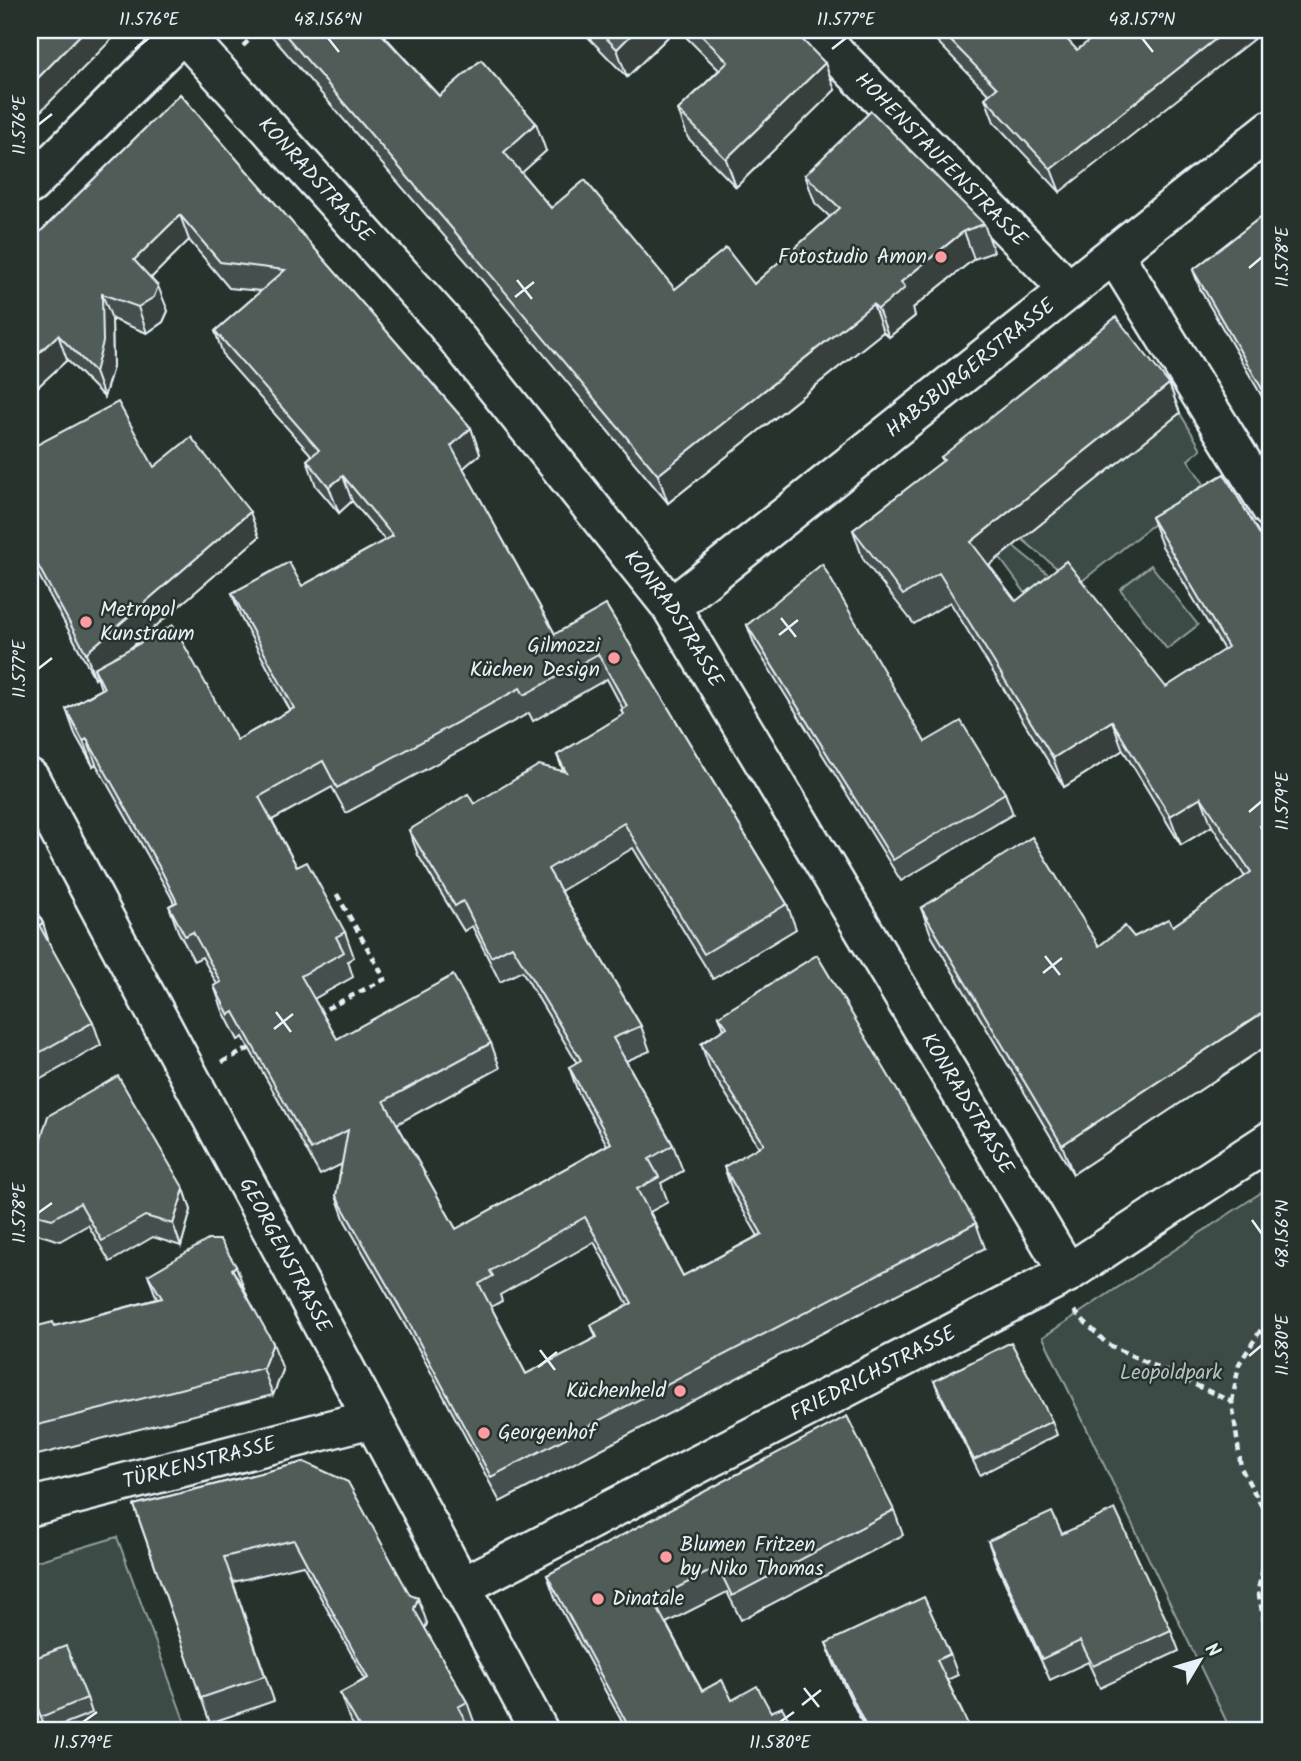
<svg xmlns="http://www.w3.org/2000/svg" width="1301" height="1761" font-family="Kalam,sans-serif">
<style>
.green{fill:#3e4b47;stroke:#939ea0;stroke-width:2}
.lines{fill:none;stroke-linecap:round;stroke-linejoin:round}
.street-casing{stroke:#e8f1f8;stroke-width:42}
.path{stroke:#e8f1f8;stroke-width:4.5;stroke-dasharray:7 5;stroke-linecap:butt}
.street{stroke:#26332d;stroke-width:37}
.wall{fill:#454f4d;stroke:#e8f1f8;stroke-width:2;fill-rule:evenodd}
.shaded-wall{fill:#38403e;stroke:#e8f1f8;stroke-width:2}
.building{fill:#505c59;stroke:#e8f1f8;stroke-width:2;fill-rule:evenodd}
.ticks{fill:none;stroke:#e8f1f8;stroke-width:2.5}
.poi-dot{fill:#ff9aa2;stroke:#26332d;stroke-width:2.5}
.labels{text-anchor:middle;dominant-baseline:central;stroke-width:5;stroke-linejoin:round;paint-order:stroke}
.street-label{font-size:21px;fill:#e8f1f8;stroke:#26332d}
.poi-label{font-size:21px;fill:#e8f1f8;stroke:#26332d;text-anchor:start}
.park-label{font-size:21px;fill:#b5bfc3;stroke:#26332d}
.neatline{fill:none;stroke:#e8f1f8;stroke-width:2.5}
.ticks-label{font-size:18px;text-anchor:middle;fill:#e8f1f8}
</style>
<rect width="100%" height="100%" fill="#26332d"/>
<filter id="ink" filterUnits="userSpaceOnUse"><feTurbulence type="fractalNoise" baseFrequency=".0143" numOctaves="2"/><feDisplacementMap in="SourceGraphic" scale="14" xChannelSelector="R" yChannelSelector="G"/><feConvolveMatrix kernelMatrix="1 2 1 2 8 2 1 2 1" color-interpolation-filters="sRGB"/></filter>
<g filter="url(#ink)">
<!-- green -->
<g class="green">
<polygon points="1180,413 1201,449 1188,460 1204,484 1077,585 1022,539"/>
<polygon points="1013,546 1073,594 1043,617 999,557"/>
<polygon points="1151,565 1198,625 1167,649 1120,589"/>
<polygon points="1271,1186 1271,1731 1231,1731 1043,1337"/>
<polygon points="117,1537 188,1731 30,1731 30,1563"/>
</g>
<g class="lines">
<!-- street casing -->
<g class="street-casing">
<g id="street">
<path id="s1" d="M813,30L1069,290"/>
<path id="s2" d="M183,33L442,320L671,607L1068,1273"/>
<polyline points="30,185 186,30"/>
<polyline points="1114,254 1271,509"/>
<path id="s3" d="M671,607L1271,129"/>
<path id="s4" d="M30,778L539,1731"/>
<path id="s5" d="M30,1507L370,1419"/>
<path id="s6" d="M461,1587L1068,1273L1271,1140"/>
</g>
</g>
<!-- path -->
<g class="path">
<polyline points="243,46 259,30"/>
<polyline points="30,875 32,874"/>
<polyline points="316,1014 385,979 335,891"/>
<polyline points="222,1062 252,1047"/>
<polyline points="1074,1311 1107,1344 1232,1402 1241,1468 1271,1523"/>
<polyline points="1232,1402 1239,1364 1271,1314"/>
<polyline points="1271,1534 1258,1590 1271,1659"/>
</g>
<!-- street -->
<use href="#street" class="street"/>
</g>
<!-- wall -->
<g class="wall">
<polygon points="268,30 381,30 380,31 439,96 546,151 521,173 551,208 675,289 754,284 830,217 815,203 805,175 984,224 994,252 974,259 913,308 915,316 889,337 883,332 668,503 471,267 269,33"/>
<polygon points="581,30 675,30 627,77"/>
<polygon points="679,30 793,30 835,90 736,187 688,138 678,110 719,70"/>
<polygon points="926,30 1058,30 1060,192 994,122 985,98 989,95"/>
<path d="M180,94L471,428L480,454L463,468L555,634L606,605L787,904L796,929L713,979L633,848L561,891L641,1026L650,1051L626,1061L673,1145L683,1171L661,1183L668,1202L650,1212L683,1276L758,1236L733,1193L724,1167L759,1147L710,1069L701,1044L724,1029L719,1016L976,1223L985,1248L500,1502L418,1348L345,1221L336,1196L342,1164L320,1175L243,1037L238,1040L223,1011L214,986L217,984L202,957L194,961L178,931L169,906L174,903L170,895L96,764L93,766L75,734L66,709L101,689L97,677L95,679L30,559V436L35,446L154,467L259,537L129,649L237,740L290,710L241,618L232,593L302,586L385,540L352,501L339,513L316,486L307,460L312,456L224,357L215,331L261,291L229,288L189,240L151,278L168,311L163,322L147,333L112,319L113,367L104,397L67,360L30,394V242ZM607,679L623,709L621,710L623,715L557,755L563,771L409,830L418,855L464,931L472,926L500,982L522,971L577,1063L569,1067L578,1092L607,1145L456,1229L397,1124L500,1068L491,1043L337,1039L314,999L353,977L348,961L354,957L345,932L297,867L272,820L332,787L346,813L529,713L533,721ZM594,1242L628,1305L591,1325L596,1338L526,1374L491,1307L502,1301L500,1295Z"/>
<polygon points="1271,209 1271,412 1201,291 1193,270"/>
<polygon points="1169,384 1180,413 989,565 1016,601 1166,687 1224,650 1162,546 1151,517 1224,474 1271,1043 1073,1174 932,937 921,908 1099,946 1173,926 1245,877 1212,826 1181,845 1123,750 1064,787 950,602 914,624 863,559 853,530 943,461 941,457"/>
<polygon points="747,625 925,742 1005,793 1013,814 901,881 755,646"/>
<polygon points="30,899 43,923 50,946 93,1022 101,1045 30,1085"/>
<polygon points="30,1174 184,1189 191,1210 181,1246 153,1237 110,1262 88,1225 60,1241 30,1232"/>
<polygon points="148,1275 246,1293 283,1370 273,1395 30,1457 30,1328 55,1326 157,1299"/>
<polygon points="934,1381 1052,1421 1057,1435 980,1475 940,1395"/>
<polygon points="304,1462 410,1595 427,1623 425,1629 467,1702 476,1727 471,1730 471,1731 357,1731 349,1718 340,1693 365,1679 303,1565 233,1582 274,1701 210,1723 134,1505"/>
<polygon points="894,1510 903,1535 741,1620 727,1592 666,1623 702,1691 771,1712 795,1731 627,1731 556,1600 547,1575"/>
<polygon points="1062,1534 1171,1630 1179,1651 1100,1688 1088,1662 1050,1680 996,1563 988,1541"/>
<polygon points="826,1643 950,1654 958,1675 947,1680 971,1731 866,1731 834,1664"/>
<polygon points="30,1689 87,1698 92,1713 46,1731"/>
</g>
<!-- shaded-wall -->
<g class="shaded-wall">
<polygon points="85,30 121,30 30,122 30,86"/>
<polygon points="636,30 675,30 627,77 617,49"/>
<polygon points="1227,30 1265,30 1060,192 1051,169"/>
<polygon points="825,63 835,90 736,187 726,159"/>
<polygon points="536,123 546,151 514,180 504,152"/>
<polygon points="180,215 189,240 144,285 134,260"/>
<polygon points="964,231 974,259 913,308 915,316 889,337 878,309 901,282"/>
<polygon points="158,286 168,311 163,322 147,333 138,307"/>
<polygon points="102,294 112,319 113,367 104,397 95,372"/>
<polygon points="873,304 883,332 668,503 658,475"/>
<polygon points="58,335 67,360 30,394 30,361"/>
<polygon points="1169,384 1180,413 982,571 971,542"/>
<polygon points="471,428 480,454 460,471 451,446"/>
<polygon points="343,476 352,501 339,513 329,487"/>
<polygon points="250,512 259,537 98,676 94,668 97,677 95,679 86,653"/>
<polygon points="1112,721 1123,750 1064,787 1053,758"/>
<polygon points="87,739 96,764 93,766 83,741"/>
<polygon points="1201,797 1212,826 1181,845 1170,816"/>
<polygon points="1271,818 1271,855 1260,826"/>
<polygon points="1271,1007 1271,1043 1073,1174 1062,1145"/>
<polygon points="184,1189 191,1210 181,1246 173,1224"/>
<polygon points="236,1266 246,1293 232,1269"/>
<polygon points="273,1343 283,1370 273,1395 263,1368"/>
<polygon points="418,1598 427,1623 423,1634 414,1609"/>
</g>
<!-- building -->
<g class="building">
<polygon points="30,30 85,30 30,86"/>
<polygon points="281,30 378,30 439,96 481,60 536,123 504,152 551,208 585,180 675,289 726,248 754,284 840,208 805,175 871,111 984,224 964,231 901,282 905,288 878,309 873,304 658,475 461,239"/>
<polygon points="598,30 636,30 617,49"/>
<polygon points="696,30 793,30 825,63 726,159 678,110 728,62"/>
<polygon points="940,30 1058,30 1077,50 1103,30 1227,30 1051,169 985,98 997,88"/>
<path d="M180,94L471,428L451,446L555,634L606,605L787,904L704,954L624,823L548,869L641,1026L613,1038L673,1145L649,1159L659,1177L637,1189L683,1276L762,1234L724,1167L764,1144L701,1044L727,1027L719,1016L817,955L976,1223L491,1477L409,1323L336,1196L348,1130L311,1150L234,1012L229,1015L214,986L221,982L193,932L185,936L169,906L177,902L161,870L87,739L83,741L66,709L104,688L94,668L173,625L237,740L294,708L232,593L289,562L302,586L393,536L343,476L329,487L307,460L319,450L215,331L285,270L220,262L180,215L134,260L158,286L154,297L138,307L102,294L103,342L95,372L58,335L30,361V242ZM598,654L627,706L621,710L624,714L557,755L566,772L539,765L474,804L468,794L409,830L455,906L463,901L491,957L512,946L581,1060L569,1067L611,1143L456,1229L384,1101L491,1043L453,975L337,1039L301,976L344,952L336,937L345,932L307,862L297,867L259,797L323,761L337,788L520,688L524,695ZM585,1217L632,1303L591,1325L597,1337L526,1374L479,1284L493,1276L490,1271Z"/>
<polygon points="1271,209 1271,398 1268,399 1193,270"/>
<polygon points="1116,317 1169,384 971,542 1016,601 1066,561 1166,687 1228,647 1151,517 1224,474 1271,553 1271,818 1260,826 1271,843 1271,1007 1062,1145 921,908 1032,837 1099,946 1125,926 1134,937 1168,919 1173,926 1251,872 1201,797 1170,816 1112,721 1053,758 939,573 903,595 853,530 944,460 941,457"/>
<polygon points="118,402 154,467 191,437 250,512 86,653 30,551 30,436 35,446"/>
<polygon points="822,564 925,742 961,721 1005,793 893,860 747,625"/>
<polygon points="30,899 43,923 39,925 93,1022 30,1058"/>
<polygon points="118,1076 184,1189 173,1224 145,1216 102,1241 80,1203 52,1219 30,1213 30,1174 48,1116"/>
<polygon points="208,1240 220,1240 236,1266 232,1269 273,1343 263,1368 30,1427 30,1328 53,1322 54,1326 162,1298 148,1275"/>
<polygon points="1011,1342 1052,1421 974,1460 934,1381"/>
<polygon points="847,1416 894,1510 732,1596 718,1567 653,1600 702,1691 722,1680 732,1700 757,1686 771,1712 782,1707 795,1731 631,1731 547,1575"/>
<polygon points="304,1462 348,1482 410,1595 418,1598 414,1609 467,1702 458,1707 471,1731 362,1731 340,1693 368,1678 294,1540 224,1557 265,1676 201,1698 134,1505"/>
<polygon points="1115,1509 1171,1630 1093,1666 1080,1641 1042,1659 988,1541 1052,1512 1062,1534"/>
<polygon points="924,1597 950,1654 937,1660 971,1731 868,1731 826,1643"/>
<polygon points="66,1646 87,1698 41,1717 30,1688 30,1660"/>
</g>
</g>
<!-- ticks -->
<path class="ticks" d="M328,38L339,52M1142,38L1153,52M135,49L149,38M832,49L846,38M38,125L52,114M1249,268L1262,257M517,280L532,299M515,297L534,282M781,618L796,637M779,635L798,620M38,669L52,658M1249,812L1262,801M1045,956L1060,975M1043,973L1062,958M276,1012L291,1032M274,1029L293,1014M38,1213L52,1203M1252,1220L1262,1234M540,1350L555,1370M1249,1356L1262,1345M538,1367L557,1352M804,1688L819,1707M802,1705L821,1690M83,1722L97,1712M780,1722L794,1712"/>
<!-- markers -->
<g class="poi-dot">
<circle cx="941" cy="257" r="7"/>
<circle cx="86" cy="622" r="7"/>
<circle cx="614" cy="658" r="7"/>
<circle cx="680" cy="1391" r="7"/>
<circle cx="484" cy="1433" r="7"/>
<circle cx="666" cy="1557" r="7"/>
<circle cx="598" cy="1599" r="7"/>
</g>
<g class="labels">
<!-- street labels -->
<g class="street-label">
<text stroke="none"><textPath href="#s1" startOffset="182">HOHENSTAUFENSTRASSE</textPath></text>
<text stroke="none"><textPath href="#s2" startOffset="198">KONRADSTRASSE</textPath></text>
<text stroke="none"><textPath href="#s3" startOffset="383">HABSBURGERSTRASSE</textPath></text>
<text stroke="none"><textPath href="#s2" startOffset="765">KONRADSTRASSE</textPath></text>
<text stroke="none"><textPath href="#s2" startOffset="1332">KONRADSTRASSE</textPath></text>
<text stroke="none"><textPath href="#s4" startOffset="541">GEORGENSTRASSE</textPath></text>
<text stroke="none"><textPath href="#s6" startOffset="464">FRIEDRICHSTRASSE</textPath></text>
<text stroke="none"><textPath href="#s5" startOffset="175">TÜRKENSTRASSE</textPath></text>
</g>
<!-- poi labels -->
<g class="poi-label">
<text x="927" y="257" text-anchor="end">Fotostudio Amon</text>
<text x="100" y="610">Metropol<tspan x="100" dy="24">Kunstraum</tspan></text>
<text x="600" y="646" text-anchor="end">Gilmozzi<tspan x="600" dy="24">Küchen Design</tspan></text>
<text x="666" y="1391" text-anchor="end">Küchenheld</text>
<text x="498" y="1433">Georgenhof</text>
<text x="680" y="1545">Blumen Fritzen<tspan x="680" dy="24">by Niko Thomas</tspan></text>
<text x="612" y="1599">Dinatale</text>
</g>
<!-- park labels -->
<g class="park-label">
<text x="1171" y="1373">Leopoldpark</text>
</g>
</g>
<!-- margin -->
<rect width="1301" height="1761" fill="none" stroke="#26332d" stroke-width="77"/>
<!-- north arrow -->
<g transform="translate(1200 1660) rotate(52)" stroke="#26332d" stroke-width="5" paint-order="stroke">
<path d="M0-5L12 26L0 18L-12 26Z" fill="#e8f1f8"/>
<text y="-10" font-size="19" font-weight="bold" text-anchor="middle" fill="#e8f1f8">N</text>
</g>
<rect x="38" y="38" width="1224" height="1684" class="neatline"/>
<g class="ticks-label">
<text x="149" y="25">11.576°E</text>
<text x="328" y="25">48.156°N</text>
<text x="846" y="25">11.577°E</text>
<text x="1142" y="25">48.157°N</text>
<text transform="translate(19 125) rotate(-90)" y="6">11.576°E</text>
<text transform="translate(1282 257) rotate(-90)" y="6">11.578°E</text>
<text transform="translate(19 669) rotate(-90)" y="6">11.577°E</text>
<text transform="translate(1282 801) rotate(-90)" y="6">11.579°E</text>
<text transform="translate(19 1213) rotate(-90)" y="6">11.578°E</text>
<text transform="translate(1282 1234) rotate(-90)" y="6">48.156°N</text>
<text transform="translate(1282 1345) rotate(-90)" y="6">11.580°E</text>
<text x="83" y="1748">11.579°E</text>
<text x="780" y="1748">11.580°E</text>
</g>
</svg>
